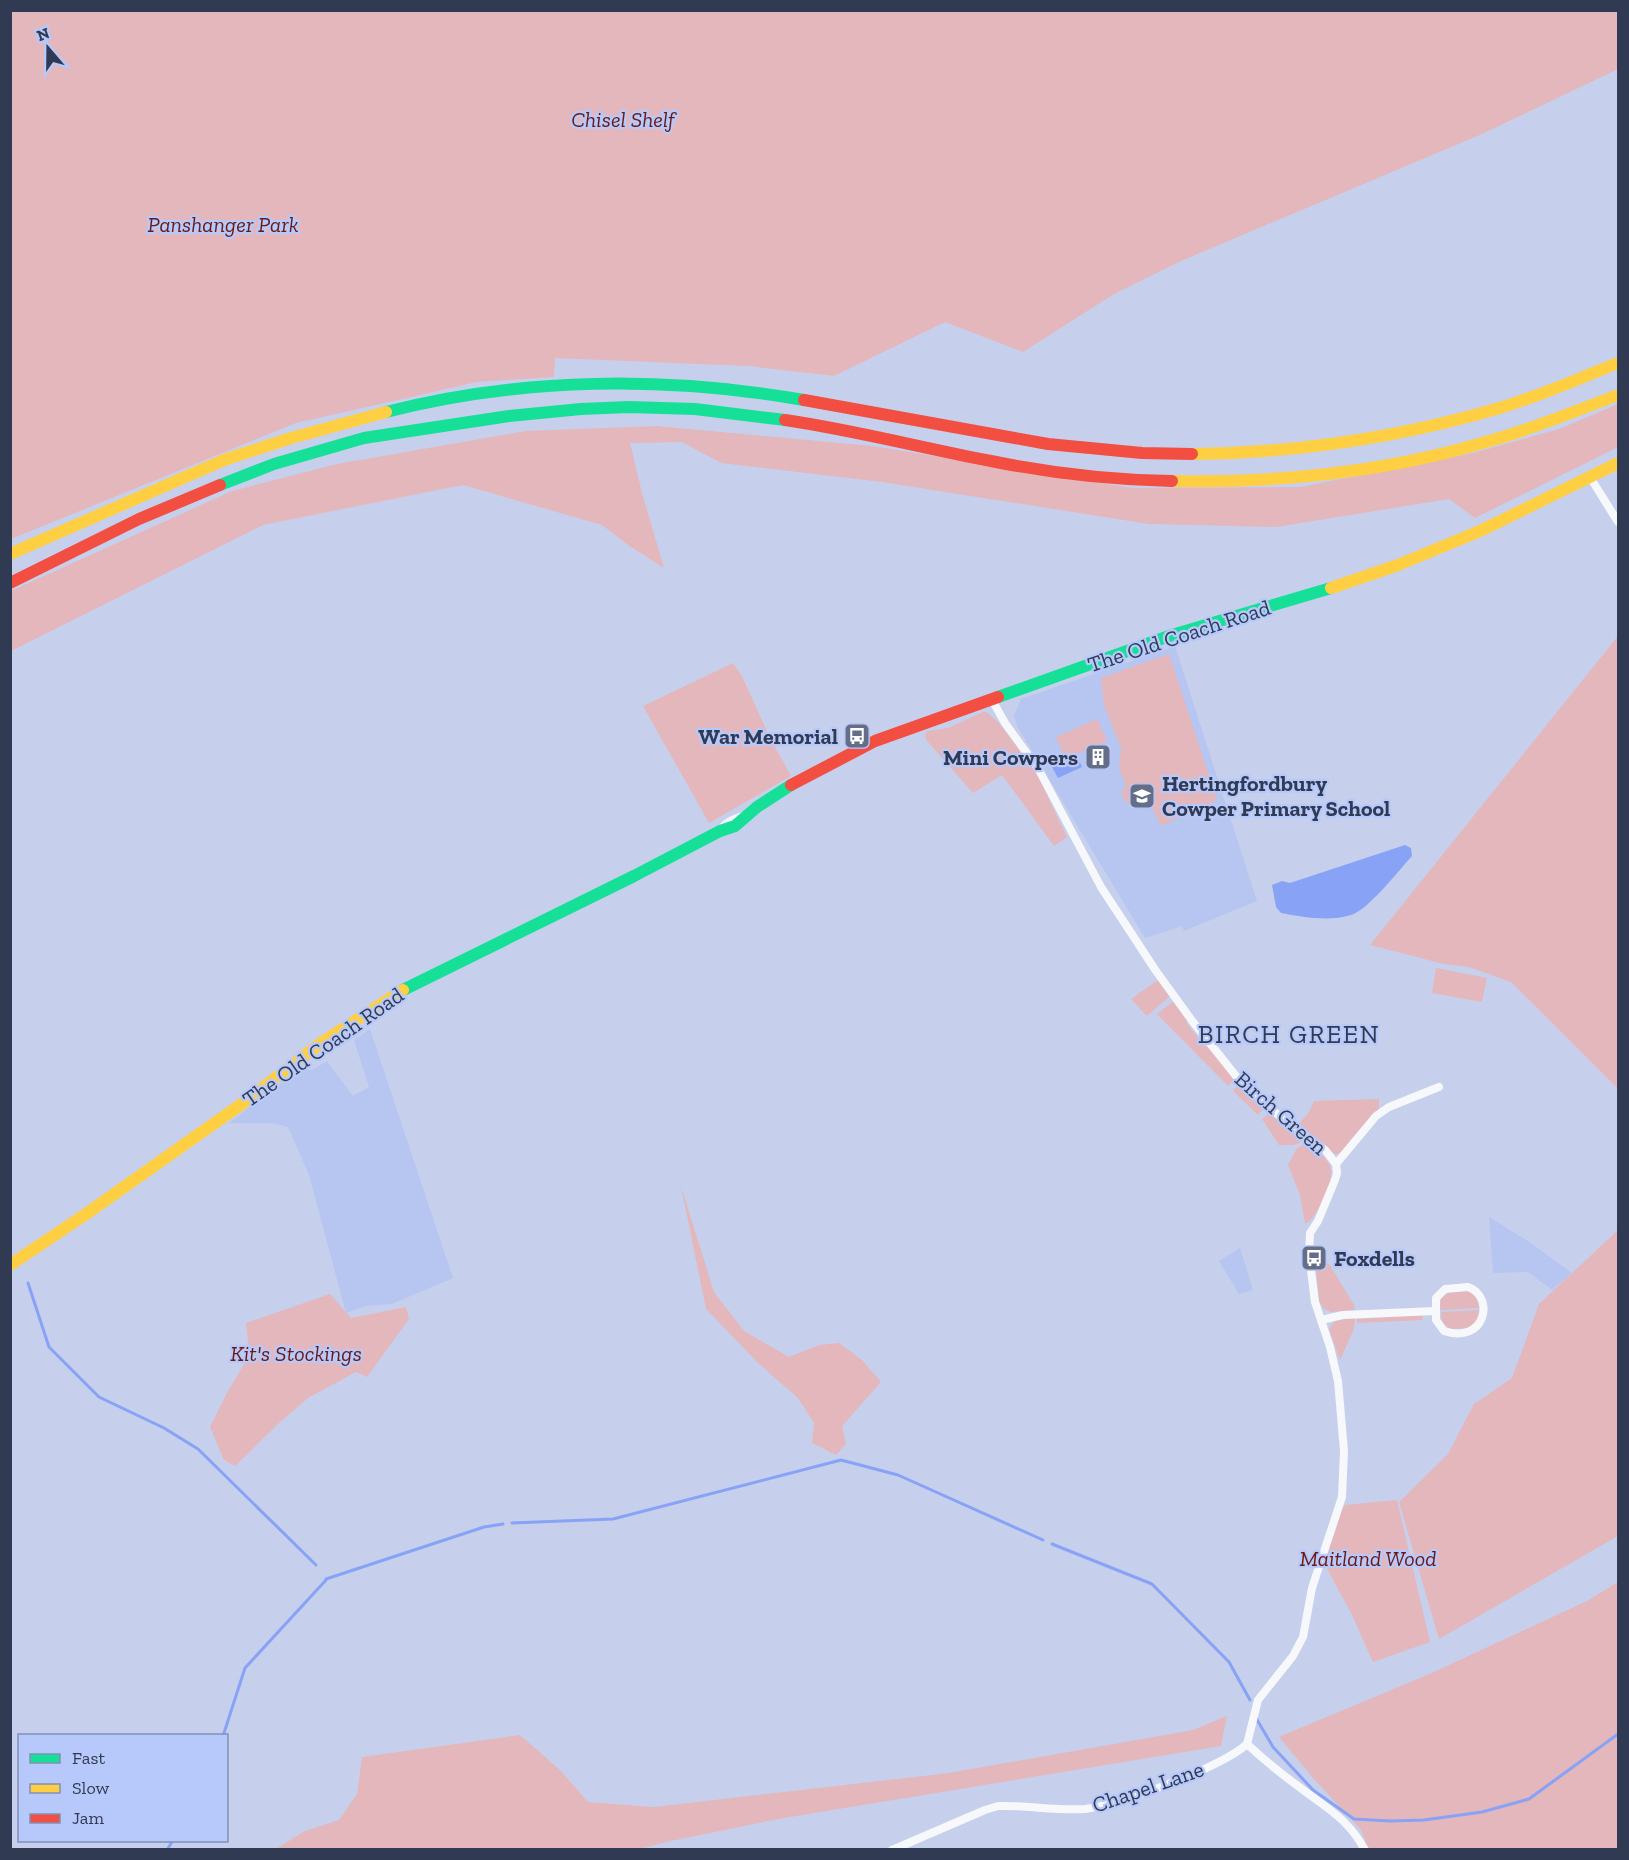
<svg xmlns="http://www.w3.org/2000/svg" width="1629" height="1860" font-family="'Zilla Slab',serif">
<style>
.built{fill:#b7c6f0}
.green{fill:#e3b7bc}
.water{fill:#88a2f6}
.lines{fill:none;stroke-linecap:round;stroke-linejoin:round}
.stream{stroke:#88a2f6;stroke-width:3}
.street{stroke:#f6f8fc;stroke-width:8}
.fast{stroke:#16e098;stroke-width:12}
.slow{stroke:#ffcf43;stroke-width:12}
.jam{stroke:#f24e42;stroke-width:12}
.labels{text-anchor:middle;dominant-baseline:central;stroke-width:4.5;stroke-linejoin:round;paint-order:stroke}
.park-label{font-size:22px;font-style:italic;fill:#6b1912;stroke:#b7c9fb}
.street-label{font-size:22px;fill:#313a53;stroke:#b7c9fb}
.poi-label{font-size:22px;font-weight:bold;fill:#313a53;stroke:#b7c9fb;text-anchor:end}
.quarter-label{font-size:26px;letter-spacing:1.5px;fill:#313a53;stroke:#b7c9fb}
</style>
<rect width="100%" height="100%" fill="#c6d0ec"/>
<!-- built -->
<g class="built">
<polygon points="1175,646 1257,901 1184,931 1182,926 1145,938 1017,726 1014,716 1021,699"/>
<polygon points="370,1029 453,1278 392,1304 366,1306 346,1313 309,1175 288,1127 271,1123 229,1123 300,1068 312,1070 327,1061 353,1096 369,1087 354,1040"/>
<polygon points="1489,1217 1528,1241 1572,1273 1552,1290 1528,1272 1493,1273"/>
<polygon points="1240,1248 1253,1290 1239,1294 1219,1261"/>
</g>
<!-- green -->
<g class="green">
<polygon points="11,11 1618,11 1618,69 1482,134 1181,261 1114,294 1023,352 945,322 834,376 748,366 555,358 554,377 477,382 296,423 11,539"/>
<polygon points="1618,404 1618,447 1475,518 1449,499 1276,527 1149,524 882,482 721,463 682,442 630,443 642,493 664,568 628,545 602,525 463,485 263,525 11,651 11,591 232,491 337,464 526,431 656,426 872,446 1132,488 1300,487 1473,453 1559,429"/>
<polygon points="1618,636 1618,1089 1511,982 1469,967 1444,964 1370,945"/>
<polygon points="1169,654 1217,800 1161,826 1151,805 1145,804 1140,799 1127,804 1121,793 1126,785 1119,769 1121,748 1104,705 1101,678"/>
<polygon points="733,663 742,676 769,736 791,776 709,823 643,706"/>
<polygon points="983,712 986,712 997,721 1034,768 1067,837 1054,846 1002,775 973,793 927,741 925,736 927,731 948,728"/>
<polygon points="1097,719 1107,741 1066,759 1056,737"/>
<polygon points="1436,968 1487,978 1482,1002 1432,993"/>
<polygon points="1158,980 1170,996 1147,1016 1131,999"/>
<polygon points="1174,1001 1188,1020 1186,1022 1204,1046 1209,1047 1234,1079 1228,1086 1157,1014"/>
<polygon points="1238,1084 1264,1108 1258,1115 1233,1091"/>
<polygon points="1379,1099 1379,1109 1342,1154 1335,1154 1298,1125 1309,1112 1314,1101"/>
<polygon points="1270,1113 1302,1138 1300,1143 1294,1145 1279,1145 1262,1119"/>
<path d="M1307,1143C1316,1150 1326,1156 1330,1166C1336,1180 1317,1219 1305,1224L1300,1195L1288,1165L1297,1148Z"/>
<polygon points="681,1186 714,1292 744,1331 789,1357 819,1345 839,1343 862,1360 881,1382 842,1426 846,1444 836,1455 812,1443 814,1423 798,1398 759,1364 706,1309"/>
<polygon points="1618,1230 1618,1536 1439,1639 1399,1502 1448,1454 1474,1404 1512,1378 1539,1304"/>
<polygon points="1315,1257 1330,1265 1354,1305 1355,1310 1331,1312 1324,1309 1319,1301"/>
<path d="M1467,1291C1476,1294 1478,1299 1479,1308L1440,1310L1441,1298L1450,1292Z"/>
<polygon points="330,1294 351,1318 406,1307 409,1319 367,1377 356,1372 308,1398 279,1423 235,1466 224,1460 210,1427 228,1391 246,1361 249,1351 246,1323"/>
<polygon points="1479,1310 1477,1321 1468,1328 1450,1329 1442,1322 1441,1312"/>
<polygon points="1422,1315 1423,1320 1357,1323 1357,1319"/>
<polygon points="1355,1318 1354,1329 1340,1360 1329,1329 1335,1320"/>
<polygon points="1397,1500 1430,1642 1373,1662 1352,1615 1323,1561 1344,1505"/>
<polygon points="1618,1582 1618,1849 1368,1849 1361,1830 1314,1779 1279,1737 1434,1672 1587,1601"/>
<polygon points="1227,1716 1221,1746 778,1819 666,1842 640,1849 278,1850 277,1848 305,1831 339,1820 357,1794 362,1757 520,1735 560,1770 588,1802 654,1807 949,1773 1193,1730"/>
</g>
<!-- water -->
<g class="water">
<polygon points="1077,755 1082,767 1058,778 1052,767"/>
<path d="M1405,845L1411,848L1412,856C1399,870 1368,910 1351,915C1329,922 1303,917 1281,913L1276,907L1272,885L1282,881L1290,883Z"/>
</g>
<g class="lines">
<!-- stream -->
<g class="stream">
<polyline points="28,1283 49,1347 99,1397 164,1428 198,1449 316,1565"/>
<polyline points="512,1523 613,1519 841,1460 898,1475 1043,1540"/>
<polyline points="1052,1544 1152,1584 1229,1662 1250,1700"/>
<polyline points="326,1579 484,1527 503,1524"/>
<polyline points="1256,1718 1273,1747 1313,1790 1354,1819 1390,1821 1424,1820 1482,1812 1529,1799 1618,1734"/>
<polyline points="223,1736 245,1668 326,1580"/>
<polyline points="167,1850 173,1840"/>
</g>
<!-- street -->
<g class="street">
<polyline points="1590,477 1618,522"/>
<polyline points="992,700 1005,723 1039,770 1101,887 1156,971 1193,1022 1240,1081 1286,1122 1325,1150 1336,1164 1337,1173 1335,1180 1318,1221 1310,1233 1309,1255 1315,1302 1330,1347 1338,1381 1344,1451 1342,1497 1312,1588 1303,1637 1293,1656 1258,1700 1247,1744"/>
<path d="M720,831C725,822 735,818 744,816"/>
<polyline points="1336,1164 1376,1116 1389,1107 1439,1087"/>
<path d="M1468,1287C1496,1297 1485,1345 1444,1331L1436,1320V1298L1445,1289Z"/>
<polyline points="1321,1320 1343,1315 1435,1311"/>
<path d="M1247,1744C1263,1759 1280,1773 1298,1786C1325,1807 1348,1818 1365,1850"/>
<path d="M892,1850L985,1810L998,1806C1027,1805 1056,1811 1085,1809C1119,1805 1222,1767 1247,1744"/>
</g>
<!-- fast -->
<g class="fast">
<path d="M386,412C522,377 666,376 804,400"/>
<polyline points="220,485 274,464 364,438 509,416 581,409 629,407 695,409 785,420"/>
<polyline points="998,697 1172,635 1331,588"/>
<polyline points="403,990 634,876 720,831 735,826 757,807 791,785"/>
</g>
<!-- slow -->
<g class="slow">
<path d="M1192,454C1297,453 1402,437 1503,407C1542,395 1580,378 1618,363"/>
<path d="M1172,481C1278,483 1387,472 1489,441C1533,429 1575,411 1618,395"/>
<polyline points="10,554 224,460 291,438 386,412"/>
<polyline points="1331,588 1398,565 1480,531 1618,463"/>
<polyline points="10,1265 86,1214 243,1103 321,1043 403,990"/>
</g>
<!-- jam -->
<g class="jam">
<polyline points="804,400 1048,444 1142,453 1192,454"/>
<path d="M785,420C854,430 922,448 991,461C1050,473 1112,480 1172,481"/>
<polyline points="10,583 139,519 220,485"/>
<polyline points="791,785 875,741 998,697"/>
</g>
</g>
<!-- icons -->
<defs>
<g id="bus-square" transform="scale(1.35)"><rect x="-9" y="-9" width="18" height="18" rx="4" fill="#656e89" stroke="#b7c9fb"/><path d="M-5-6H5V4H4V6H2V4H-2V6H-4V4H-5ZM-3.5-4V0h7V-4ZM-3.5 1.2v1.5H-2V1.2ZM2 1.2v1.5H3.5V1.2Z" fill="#fff"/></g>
<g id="building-square" transform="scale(1.35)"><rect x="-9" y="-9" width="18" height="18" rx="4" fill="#656e89" stroke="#b7c9fb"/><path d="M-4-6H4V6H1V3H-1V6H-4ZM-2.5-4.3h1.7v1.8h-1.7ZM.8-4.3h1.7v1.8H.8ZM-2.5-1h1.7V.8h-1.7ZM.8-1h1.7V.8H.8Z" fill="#fff"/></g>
<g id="school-square" transform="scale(1.35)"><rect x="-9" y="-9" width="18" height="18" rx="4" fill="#656e89" stroke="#b7c9fb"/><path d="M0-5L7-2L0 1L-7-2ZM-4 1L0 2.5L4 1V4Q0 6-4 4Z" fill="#fff"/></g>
</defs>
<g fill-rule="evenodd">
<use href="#bus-square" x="857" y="736"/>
<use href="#building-square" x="1098" y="757"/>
<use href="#school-square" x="1142" y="796"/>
<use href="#bus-square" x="1314" y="1258"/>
</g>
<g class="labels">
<!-- park labels -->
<g class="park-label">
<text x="623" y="119">Chisel Shelf</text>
<text x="223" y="224">Panshanger Park</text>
<text x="296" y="1353">Kit's Stockings</text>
<text x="1368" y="1558">Maitland Wood</text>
</g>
<!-- street labels -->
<g class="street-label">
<text transform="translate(1179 636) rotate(-18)">The Old Coach Road</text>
<text transform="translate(323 1047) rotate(-35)">The Old Coach Road</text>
<text transform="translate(1281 1113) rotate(41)">Birch Green</text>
<text transform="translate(1148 1787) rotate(-19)">Chapel Lane</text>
</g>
<!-- poi labels -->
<g class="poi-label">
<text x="838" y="736">War Memorial</text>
<text x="1078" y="757">Mini Cowpers</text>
<text x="1162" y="783" text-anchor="start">Hertingfordbury<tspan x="1162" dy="25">Cowper Primary School</tspan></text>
<text x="1334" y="1258" text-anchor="start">Foxdells</text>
</g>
<!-- quarter labels -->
<g class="quarter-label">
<text x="1289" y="1034">BIRCH GREEN</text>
</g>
</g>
<!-- border -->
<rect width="1629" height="1860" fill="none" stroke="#313a53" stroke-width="24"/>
<!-- legend -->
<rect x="18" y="1734" width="210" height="108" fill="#b7c9fb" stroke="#8190b8" stroke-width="1.5"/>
<rect x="30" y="1754" width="30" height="9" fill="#16e098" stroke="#8190b8" stroke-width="1.5"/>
<text x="72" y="1764" font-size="18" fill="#313a53">Fast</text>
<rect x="30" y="1784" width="30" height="9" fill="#ffcf43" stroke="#8190b8" stroke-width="1.5"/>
<text x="72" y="1794" font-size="18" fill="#313a53">Slow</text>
<rect x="30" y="1814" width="30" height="9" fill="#f24e42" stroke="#8190b8" stroke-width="1.5"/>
<text x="72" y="1824" font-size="18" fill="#313a53">Jam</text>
<!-- north arrow -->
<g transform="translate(48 48) rotate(340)" stroke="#b7c9fb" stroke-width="4.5" paint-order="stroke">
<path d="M0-4.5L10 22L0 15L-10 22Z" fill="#313a53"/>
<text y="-9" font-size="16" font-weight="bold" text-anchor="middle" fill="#313a53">N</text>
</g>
</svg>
